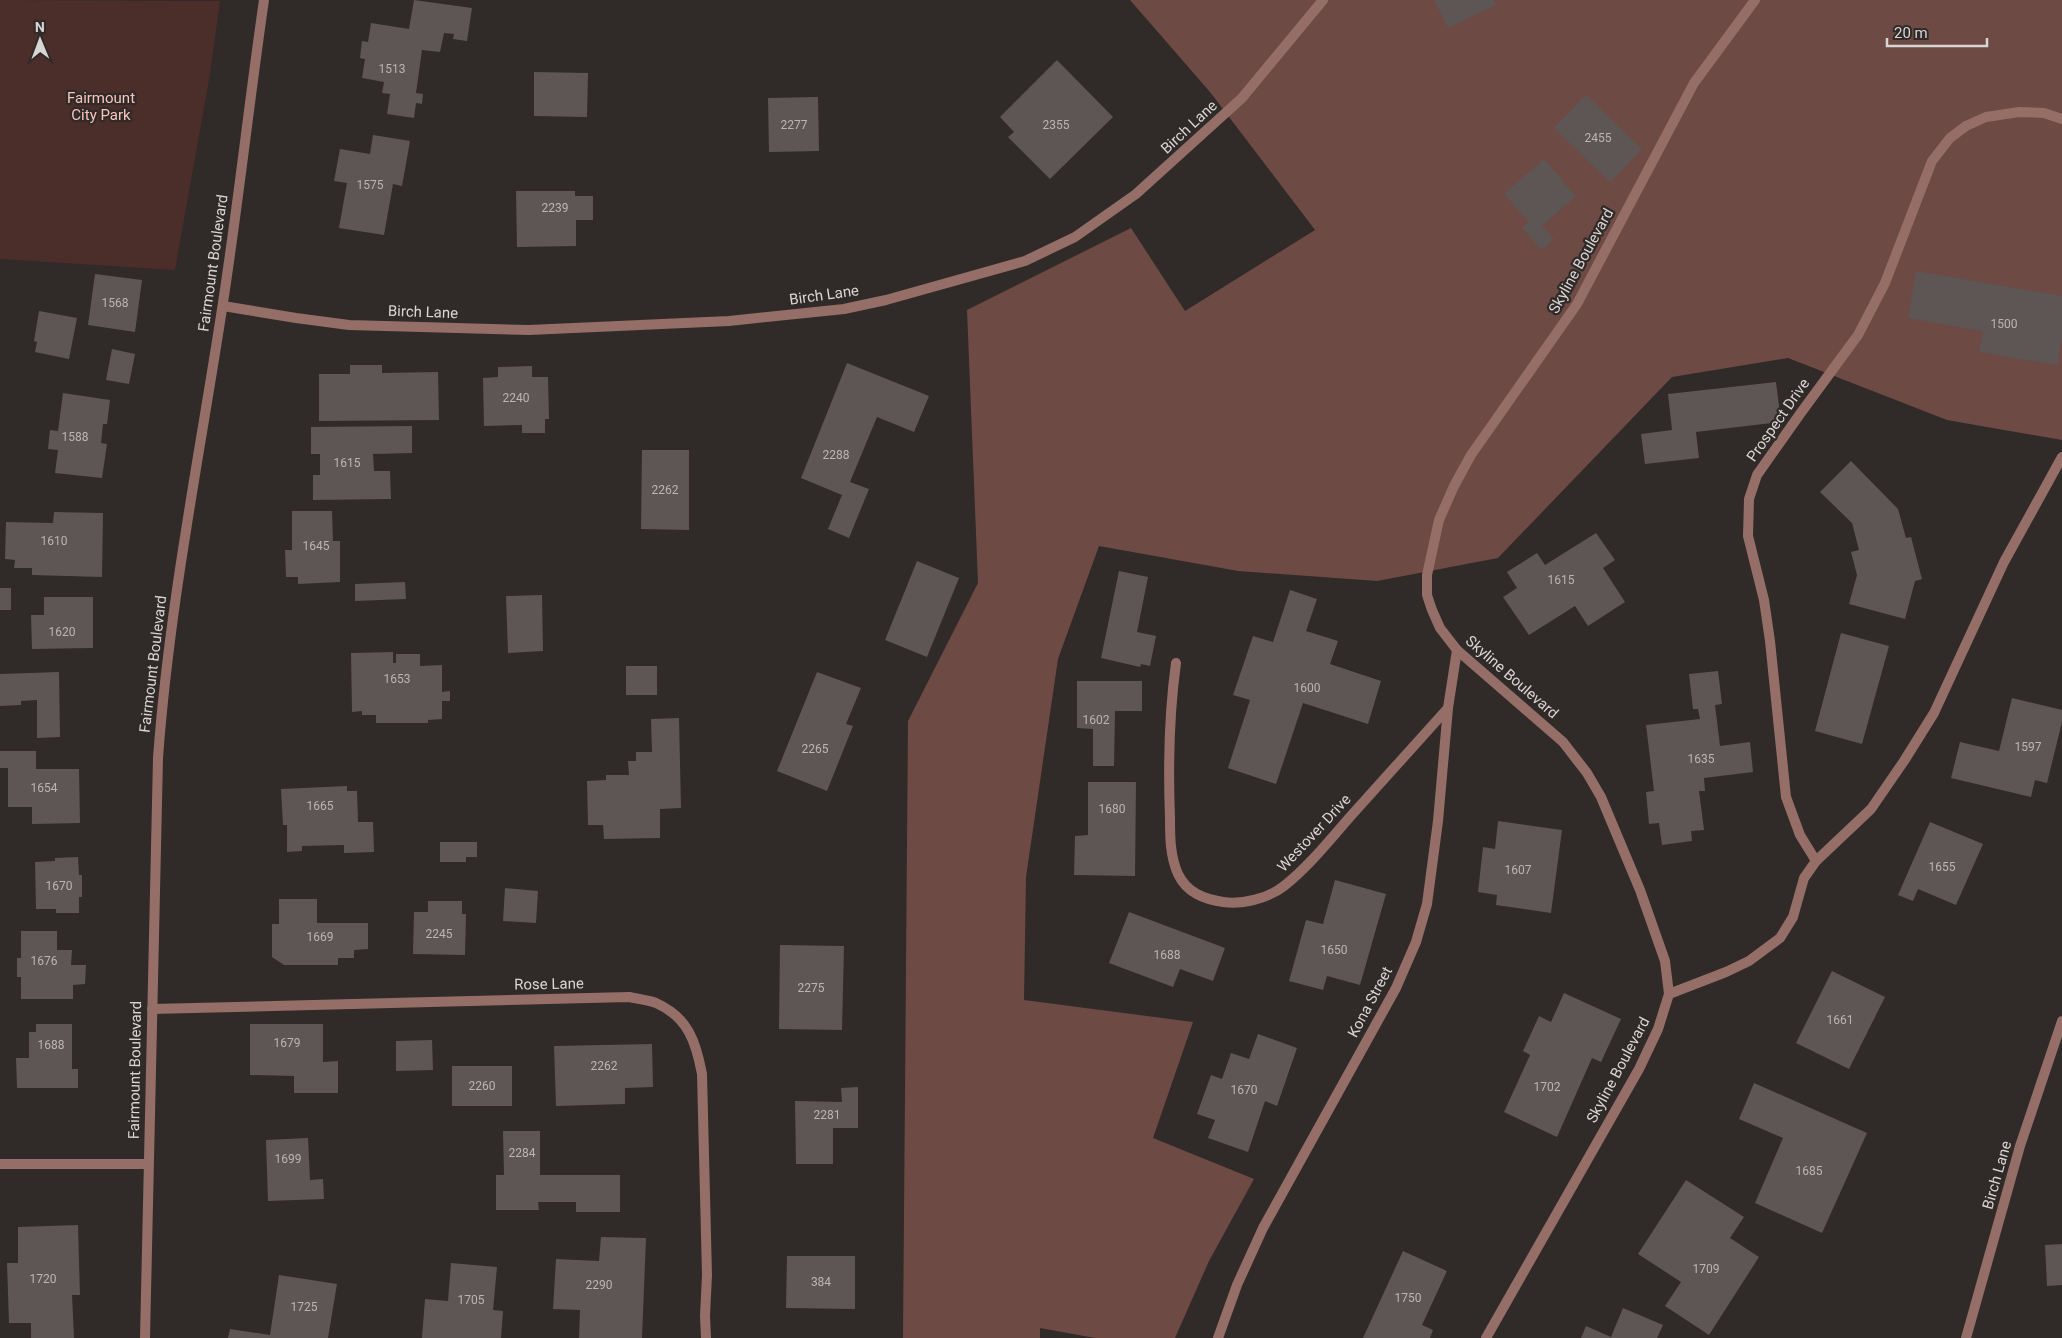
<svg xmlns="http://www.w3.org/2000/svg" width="2062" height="1338" font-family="Roboto,sans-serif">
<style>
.green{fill:#4b2e29}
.forest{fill:#6e4a44}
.building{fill:#5d5655}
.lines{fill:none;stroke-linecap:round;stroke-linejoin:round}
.street{stroke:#946e67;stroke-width:10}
.labels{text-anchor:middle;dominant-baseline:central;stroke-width:4.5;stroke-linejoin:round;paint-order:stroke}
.number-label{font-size:12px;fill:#bab5b4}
.park-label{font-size:15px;fill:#fbc5bb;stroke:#302a28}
.street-label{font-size:15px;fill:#d9d5d4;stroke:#302a28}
</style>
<rect width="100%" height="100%" fill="#302a28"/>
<!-- green -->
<polygon class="green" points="0,0 220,1 210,74 175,270 0,259"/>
<!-- forest -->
<polygon class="forest" points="1130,0 2062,0 2062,440 1947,420 1788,358 1672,377 1498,558 1377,581 1238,571 1099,546 1058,659 1026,877 1024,1000 1193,1022 1153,1138 1254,1179 1209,1261 1175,1338 1095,1338 1040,1328 1040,1338 903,1338 908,721 978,583 967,310 1131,228 1185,311 1315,230 1210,92"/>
<!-- building -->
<g class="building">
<polygon points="414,0 472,8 467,41 453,39 454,34 444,33 440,52 422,50 416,93 423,94 422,104 416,103 414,118 387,114 390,94 382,93 384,82 362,78 365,59 360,58 362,41 368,42 371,23 409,29"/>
<polygon points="1434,0 1494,0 1496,5 1448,28"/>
<polygon points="1057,60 1113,117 1050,179 1008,137 1014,132 1000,117"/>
<polygon points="534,72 588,73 587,117 534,116"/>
<polygon points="1586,95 1642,149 1610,182 1554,128"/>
<polygon points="818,97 819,151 769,152 768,98"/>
<polygon points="373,135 410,141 402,186 393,184 384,235 339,228 347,183 334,181 340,149 370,154"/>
<polygon points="1544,159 1576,196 1542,226 1554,239 1542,250 1522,228 1529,222 1504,194"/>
<polygon points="516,191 575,191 575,196 593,196 593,220 576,220 576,246 517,247"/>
<polygon points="1916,271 2062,296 2062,337 2057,365 1979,352 1983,331 1908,318"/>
<polygon points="95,274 142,280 135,332 88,325"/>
<polygon points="39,311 77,318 69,359 35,352 37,342 34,341"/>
<polygon points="112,349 135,354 129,384 106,380"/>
<polygon points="847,363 929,396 914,432 877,417 850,482 869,489 849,538 828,529 842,495 801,478"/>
<polygon points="350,365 382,365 382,373 438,372 439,420 319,421 319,374 350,374"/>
<polygon points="532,366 532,377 548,377 549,419 545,419 545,433 522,433 522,425 484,426 483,378 498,377 498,367"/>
<polygon points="1776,382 1781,422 1696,432 1699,458 1645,464 1641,434 1672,430 1668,394"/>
<polygon points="63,393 110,400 107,424 103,424 101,443 107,444 102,478 55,473 58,450 48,449 50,430 58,431"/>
<polygon points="412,426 412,453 373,454 374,471 390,471 391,499 313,500 313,475 320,475 320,454 311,454 311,427"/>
<polygon points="642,450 689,450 689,530 641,529"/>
<polygon points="1851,461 1898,509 1906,538 1911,537 1922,579 1915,581 1905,619 1849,604 1857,575 1851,552 1859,550 1852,523 1820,492"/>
<polygon points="292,511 332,511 333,541 340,541 340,582 298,584 298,577 286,577 285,550 292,550"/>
<polygon points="54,512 103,513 102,577 32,575 32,568 14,568 15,560 5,559 6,522 53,523"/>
<polygon points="1596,533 1615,560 1603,568 1625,602 1588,626 1575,606 1529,635 1503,597 1517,588 1507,572 1537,553 1545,565"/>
<polygon points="917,561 959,578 927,657 885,640"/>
<polygon points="1119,571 1148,577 1137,632 1156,636 1150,666 1141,664 1140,667 1101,658"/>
<polygon points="405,582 406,599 355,601 355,584"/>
<rect x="0" y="588" width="11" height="22"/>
<polygon points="1290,590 1317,599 1306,631 1338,641 1330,664 1381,681 1368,724 1303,703 1276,784 1228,768 1250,700 1233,695 1253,636 1273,642"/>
<polygon points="542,595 543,651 508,653 506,596"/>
<polygon points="44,597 93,597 93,648 32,649 31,615 44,615"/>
<polygon points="1841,633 1889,646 1862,744 1815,731"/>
<polygon points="393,652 393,663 396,663 396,654 420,654 420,666 442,665 442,692 450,691 450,701 442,701 442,719 428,720 428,723 376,723 376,715 362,715 362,711 352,712 351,653"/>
<rect x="626" y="666" width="31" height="29"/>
<polygon points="1718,671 1722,704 1715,705 1720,746 1750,742 1753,772 1704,778 1705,791 1699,791 1704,830 1691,831 1692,841 1662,845 1659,823 1649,824 1646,792 1654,791 1646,725 1700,719 1698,709 1693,709 1689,674"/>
<polygon points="59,672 60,737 37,738 37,700 21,701 21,705 0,706 0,674"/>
<polygon points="817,672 861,688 846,724 853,726 827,791 777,771"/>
<polygon points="1077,681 1142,681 1142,711 1115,711 1114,766 1093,766 1093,729 1077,728"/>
<polygon points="2012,698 2062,710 2062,722 2047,783 2035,780 2031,797 1951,778 1960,742 1999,751"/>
<polygon points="679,718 681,808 660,809 660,838 604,839 603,825 588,825 587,781 606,780 606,775 629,775 628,761 636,761 636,752 652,752 651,719"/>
<polygon points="0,751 36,751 36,769 79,769 80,823 32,824 32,807 8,807 8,768 0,768"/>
<polygon points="1088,782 1136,782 1135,876 1074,875 1075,836 1088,835"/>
<polygon points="347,786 347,791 357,791 358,822 373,822 374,852 344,853 344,845 302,846 302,851 287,852 287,825 283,825 281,789"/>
<polygon points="1498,821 1562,830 1551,913 1496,905 1497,895 1478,892 1483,847 1495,849"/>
<polygon points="1930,822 1983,844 1956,905 1918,889 1913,901 1898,895"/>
<polygon points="440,842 477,842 477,857 466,857 466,862 440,862"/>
<polygon points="78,857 79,875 82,875 82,897 79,897 79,913 56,913 56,909 36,909 35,862 55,861 55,858"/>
<polygon points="1335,880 1386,894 1360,985 1327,976 1323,990 1289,981 1306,920 1323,924"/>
<polygon points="505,888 538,891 536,923 503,921"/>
<polygon points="279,899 317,899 317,923 368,923 368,949 354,950 354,958 338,958 338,965 284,965 272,957 272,924 279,924"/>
<polygon points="428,901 462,901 462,914 466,914 465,955 413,954 414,912 428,912"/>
<polygon points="1129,912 1225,948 1213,981 1180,969 1173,987 1109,963"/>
<polygon points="21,931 57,931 57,950 72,950 71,965 86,965 85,984 73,985 73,999 21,999 21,977 17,977 17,958 21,958"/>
<polygon points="780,945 844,946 842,1030 779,1029"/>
<polygon points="1832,971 1885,997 1849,1069 1796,1043"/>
<polygon points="1564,993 1621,1019 1601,1062 1592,1058 1557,1137 1504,1112 1530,1055 1523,1051 1539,1016 1551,1022"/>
<polygon points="36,1024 72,1024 72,1069 78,1069 78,1088 17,1088 16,1058 29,1058 29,1032 36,1032"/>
<polygon points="250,1024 323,1024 323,1062 338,1061 338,1093 294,1093 294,1076 250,1075"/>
<polygon points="1258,1034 1297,1048 1277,1106 1265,1101 1248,1152 1208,1138 1215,1120 1197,1114 1211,1075 1222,1079 1231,1053 1249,1059"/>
<polygon points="432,1040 433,1070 396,1071 396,1041"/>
<polygon points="652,1044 653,1087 625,1088 625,1104 556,1106 554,1046"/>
<rect x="452" y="1066" width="60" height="40"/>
<polygon points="1754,1083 1867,1133 1822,1233 1755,1203 1783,1138 1739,1119"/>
<polygon points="858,1087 858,1128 833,1128 833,1164 796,1164 795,1101 842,1102 841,1088"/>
<polygon points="503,1131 540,1131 540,1175 620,1175 620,1212 576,1212 576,1202 538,1202 539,1210 496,1210 496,1175 504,1175"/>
<polygon points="308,1138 310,1180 323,1179 324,1199 268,1201 266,1140"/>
<polygon points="1686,1180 1744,1217 1730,1238 1759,1257 1709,1335 1665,1306 1681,1282 1638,1254"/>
<polygon points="78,1225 80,1295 72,1295 74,1338 31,1338 31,1323 9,1323 7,1263 18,1263 18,1227"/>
<polygon points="601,1237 646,1238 642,1338 579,1338 580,1310 553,1309 556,1259 599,1261"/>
<polygon points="2062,1244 2062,1285 2047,1286 2045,1245"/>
<polygon points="1403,1251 1447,1271 1422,1325 1433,1330 1430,1338 1363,1338"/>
<polygon points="787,1256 855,1256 855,1309 786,1308"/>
<polygon points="451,1263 497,1267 493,1310 503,1311 501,1338 422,1338 425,1299 448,1301"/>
<polygon points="279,1275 337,1284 328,1338 228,1338 230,1329 270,1335"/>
<polygon points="1623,1308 1663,1325 1657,1338 1581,1338 1586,1326 1611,1337"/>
</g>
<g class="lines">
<!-- street -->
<g class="street">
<polyline points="223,306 296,318 349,325 529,330 729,321 844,309 886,300 1025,261 1075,237 1136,194 1242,98 1323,0"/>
<path d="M1176,663C1169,714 1168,767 1170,818C1170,837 1170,856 1178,874C1187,893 1204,899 1223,902C1242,905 1269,898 1284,886C1308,867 1329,841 1349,818C1382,781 1415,745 1448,708"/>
<polyline points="1816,861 1800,835 1786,797 1770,641 1764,600 1748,536 1749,499 1757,475 1800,414 1858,335 1885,283 1932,161 1950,138 1966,126 1986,117 2019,112 2044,113 2062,119"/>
<polyline points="1669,994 1726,972 1749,961 1780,938 1793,917 1804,878 1816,861 1871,809 1904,761 1934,713 2004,562 2062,457"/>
<path d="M152,1009L629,997C638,999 648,1000 656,1003C688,1017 696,1042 702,1074L707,1275L705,1316L706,1338"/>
<polyline points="0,1164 148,1164"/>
<path d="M145,1338L158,758C169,607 199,459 222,309C238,206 249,103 264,0"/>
<polyline points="1218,1338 1237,1285 1263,1228 1396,988 1416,942 1427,904 1438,821 1448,708 1457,650"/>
<polyline points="1486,1338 1639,1069 1658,1029 1669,994 1665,961 1640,890 1601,797 1587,773 1563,742 1457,650 1440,628 1432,610 1427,595 1427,575 1439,520 1454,486 1471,455 1577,304 1694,83 1755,0"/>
<polyline points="1966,1338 2020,1146 2062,1021"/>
</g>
</g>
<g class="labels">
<!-- number labels -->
<g class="number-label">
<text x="392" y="69">1513</text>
<text x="794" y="125">2277</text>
<text x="1056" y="125">2355</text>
<text x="1598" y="138">2455</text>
<text x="370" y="185">1575</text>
<text x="555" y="208">2239</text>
<text x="115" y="303">1568</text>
<text x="2004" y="324">1500</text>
<text x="516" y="398">2240</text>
<text x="75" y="437">1588</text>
<text x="836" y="455">2288</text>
<text x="347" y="463">1615</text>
<text x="665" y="490">2262</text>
<text x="54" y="541">1610</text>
<text x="316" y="546">1645</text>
<text x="1561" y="580">1615</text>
<text x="62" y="632">1620</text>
<text x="397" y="679">1653</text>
<text x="1307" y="688">1600</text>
<text x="1096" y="720">1602</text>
<text x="2028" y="747">1597</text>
<text x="815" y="749">2265</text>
<text x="1701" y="759">1635</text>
<text x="44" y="788">1654</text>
<text x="320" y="806">1665</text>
<text x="1112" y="809">1680</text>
<text x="1942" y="867">1655</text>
<text x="1518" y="870">1607</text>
<text x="59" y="886">1670</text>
<text x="439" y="934">2245</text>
<text x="320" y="937">1669</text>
<text x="1334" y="950">1650</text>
<text x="1167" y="955">1688</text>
<text x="44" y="961">1676</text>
<text x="811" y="988">2275</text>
<text x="1840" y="1020">1661</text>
<text x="287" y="1043">1679</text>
<text x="51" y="1045">1688</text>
<text x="604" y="1066">2262</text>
<text x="482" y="1086">2260</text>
<text x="1547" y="1087">1702</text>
<text x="1244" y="1090">1670</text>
<text x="827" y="1115">2281</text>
<text x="522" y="1153">2284</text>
<text x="288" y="1159">1699</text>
<text x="1809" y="1171">1685</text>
<text x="1706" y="1269">1709</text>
<text x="43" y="1279">1720</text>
<text x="821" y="1282">384</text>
<text x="599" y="1285">2290</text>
<text x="1408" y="1298">1750</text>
<text x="471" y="1300">1705</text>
<text x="304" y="1307">1725</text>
</g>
<!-- park labels -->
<g class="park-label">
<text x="101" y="98">Fairmount<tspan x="101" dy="17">City Park</tspan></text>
</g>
<!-- street labels -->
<g class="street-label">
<text transform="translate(1189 127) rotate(-43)">Birch Lane</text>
<text transform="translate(1581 261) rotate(-61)">Skyline Boulevard</text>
<text transform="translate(213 263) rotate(-82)">Fairmount Boulevard</text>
<text transform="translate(824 295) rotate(-8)">Birch Lane</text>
<text transform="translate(423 312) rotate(2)">Birch Lane</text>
<text transform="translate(1778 420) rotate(-55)">Prospect Drive</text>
<text transform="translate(153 664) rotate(-83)">Fairmount Boulevard</text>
<text transform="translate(1512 677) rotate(41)">Skyline Boulevard</text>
<text transform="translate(1314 833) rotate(-47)">Westover Drive</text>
<text transform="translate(549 984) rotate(-1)">Rose Lane</text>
<text transform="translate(1370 1002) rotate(-62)">Kona Street</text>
<text transform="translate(135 1070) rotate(-89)">Fairmount Boulevard</text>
<text transform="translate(1618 1070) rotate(-62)">Skyline Boulevard</text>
<text transform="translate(1997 1175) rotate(-74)">Birch Lane</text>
</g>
</g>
<!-- north arrow -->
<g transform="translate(40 40) rotate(359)" stroke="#302a28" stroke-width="4" paint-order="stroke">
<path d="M0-4L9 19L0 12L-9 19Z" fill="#d9d5d4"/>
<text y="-8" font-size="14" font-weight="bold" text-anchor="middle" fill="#d9d5d4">N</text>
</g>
<!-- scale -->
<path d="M1887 38v8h100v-8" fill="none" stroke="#d9d5d4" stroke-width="2.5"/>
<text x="1894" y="38" font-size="15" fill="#d9d5d4" stroke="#302a28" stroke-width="4" paint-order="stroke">20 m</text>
</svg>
